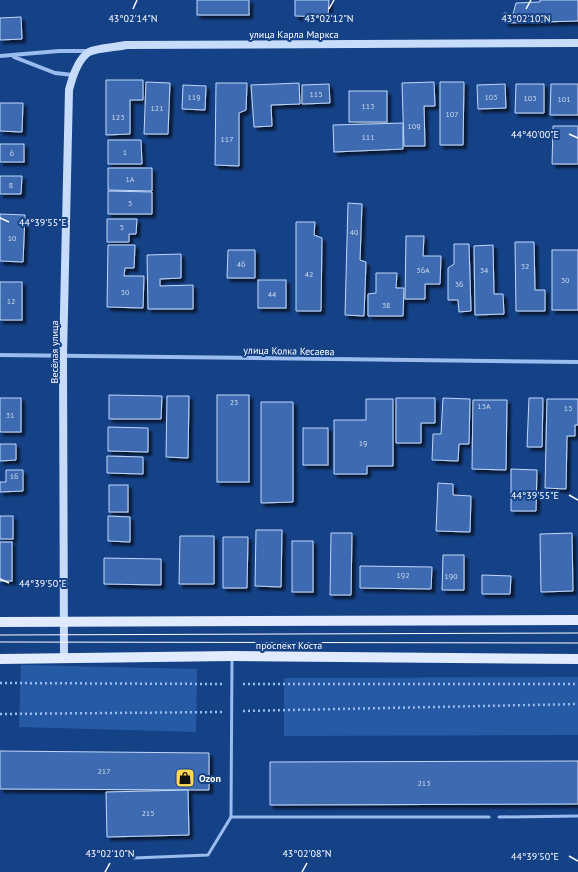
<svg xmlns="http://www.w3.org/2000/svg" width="578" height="872" font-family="'PT Sans',sans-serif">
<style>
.green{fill:#275aa5}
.building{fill:#3d6bb0;stroke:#c0d7fa;filter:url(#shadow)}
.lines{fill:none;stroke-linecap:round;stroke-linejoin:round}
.path{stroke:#9abcee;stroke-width:2.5;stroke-dasharray:2 3;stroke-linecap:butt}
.lane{stroke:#9abcee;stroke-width:3}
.street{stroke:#9abcee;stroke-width:4}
.secondary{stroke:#c7dbfa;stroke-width:8}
.primary{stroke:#e1ebff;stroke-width:10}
.tram{stroke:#fff;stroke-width:1}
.ticks{fill:none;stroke:#fff;stroke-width:1.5}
.labels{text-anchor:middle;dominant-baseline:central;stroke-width:4;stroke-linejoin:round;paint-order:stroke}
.number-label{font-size:8px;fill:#cedaeb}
.street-label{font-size:10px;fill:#fff;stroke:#154186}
.poi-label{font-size:10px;font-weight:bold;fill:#fff;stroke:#154186;text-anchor:start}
.ticks-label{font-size:10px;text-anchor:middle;fill:#fff;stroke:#154186;stroke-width:4;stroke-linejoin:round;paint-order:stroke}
</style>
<defs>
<filter id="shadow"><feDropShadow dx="3.5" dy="3.5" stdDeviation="1" flood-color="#0009"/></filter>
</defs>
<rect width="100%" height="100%" fill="#154186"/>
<!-- green -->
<g class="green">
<polygon points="21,665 197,669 196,732 19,727"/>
<polygon points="578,677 578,735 284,736 284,678"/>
</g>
<!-- building -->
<g class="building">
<rect x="197" y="0" width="52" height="15"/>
<polygon points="295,0 329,0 328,17 295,16"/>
<polygon points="540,0 578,0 578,21 505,23 504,13 513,14 516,3 540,2"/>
<polygon points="21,17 22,39 0,40 0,18"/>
<polygon points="106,80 143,80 143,100 130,100 130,134 106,135"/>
<polygon points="146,82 170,83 168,134 144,134"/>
<polygon points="434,82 435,106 424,106 425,146 404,146 402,83"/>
<polygon points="440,82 464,82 463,145 440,145"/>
<polygon points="216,83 247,83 246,110 239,113 239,166 215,165"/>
<polygon points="299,83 300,104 271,105 272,126 254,127 251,85"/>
<polygon points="329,84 330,103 302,104 302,85"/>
<polygon points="505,84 506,108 478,109 477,85"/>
<polygon points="516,84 544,84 544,113 515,113"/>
<polygon points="551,84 578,84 578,115 550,115"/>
<polygon points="183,85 206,86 205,110 182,109"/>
<rect x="349" y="91" width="38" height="31"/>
<polygon points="0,103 23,103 22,132 0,131"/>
<polygon points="403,123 403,149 334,152 333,125"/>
<polygon points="553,126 578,126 578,164 552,164"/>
<polygon points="108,140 141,140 142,164 108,164"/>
<rect x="0" y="144" width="24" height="18"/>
<polygon points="108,168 152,168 152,191 108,190"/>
<polygon points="0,176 22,176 21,194 0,194"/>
<polygon points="108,191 152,192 152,214 108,214"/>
<polygon points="348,203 362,204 360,260 366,262 364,316 345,315"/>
<polygon points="0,214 25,215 23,262 0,261"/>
<polygon points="107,219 137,219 136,234 129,234 129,242 107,242"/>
<polygon points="296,222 315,222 314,235 322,238 321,311 296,311"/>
<polygon points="406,236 424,236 423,256 441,256 440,284 425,284 425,299 405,299"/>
<polygon points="515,242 534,242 535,290 545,290 545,311 516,311"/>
<polygon points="454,244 469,244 471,311 459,312 458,300 448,300 448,268 454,264"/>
<polygon points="108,245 135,245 134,268 125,268 124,276 144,276 143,308 107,307"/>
<polygon points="493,245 494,294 503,294 504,314 475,315 474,246"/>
<polygon points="228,250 255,250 255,278 227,278"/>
<rect x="552" y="250" width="26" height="60"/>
<polygon points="181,254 181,278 160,279 160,286 193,285 193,309 148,309 147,255"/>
<polygon points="376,273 397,273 396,288 404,288 403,316 368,316 368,294 376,293"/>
<rect x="258" y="280" width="28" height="28"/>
<rect x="0" y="282" width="22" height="38"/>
<polygon points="109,395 162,396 161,419 109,419"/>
<rect x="217" y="395" width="32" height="87"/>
<polygon points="167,396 189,396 188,458 166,457"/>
<rect x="0" y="398" width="21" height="34"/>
<polygon points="396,398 435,398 435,423 421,423 421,443 396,443"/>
<polygon points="443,398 470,399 469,444 459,444 458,461 432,460 433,434 441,434"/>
<polygon points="529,398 543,398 542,447 527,447"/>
<polygon points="366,399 393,399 393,466 367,466 367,474 334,474 334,420 366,420"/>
<polygon points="547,399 578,399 578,425 575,425 575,436 567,436 566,489 545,488"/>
<polygon points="473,400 507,400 506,470 472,469"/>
<polygon points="261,402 293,402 293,502 261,503"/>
<polygon points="108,427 148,428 148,452 108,451"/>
<rect x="303" y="428" width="25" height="37"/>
<polygon points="0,444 16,444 16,460 0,461"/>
<polygon points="107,456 143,457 143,474 107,473"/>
<polygon points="511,469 537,470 536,511 511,511"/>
<polygon points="6,470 23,470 23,491 0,492 0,482 6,482"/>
<polygon points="438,483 453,484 453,495 471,496 470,532 436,531"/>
<rect x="109" y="485" width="19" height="27"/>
<rect x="0" y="516" width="13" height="23"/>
<polygon points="108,516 130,517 130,542 108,541"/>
<polygon points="256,530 282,530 281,587 255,586"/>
<polygon points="331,533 352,533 351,595 330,595"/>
<polygon points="572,533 573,591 541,592 540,534"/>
<polygon points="180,536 214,536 214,584 179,584"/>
<polygon points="223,537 248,537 247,588 223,588"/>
<rect x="292" y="541" width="21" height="51"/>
<rect x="0" y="542" width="12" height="39"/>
<polygon points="443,555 464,555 464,590 442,590"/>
<polygon points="104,558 161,559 161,585 104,584"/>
<polygon points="360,566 432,567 431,589 360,588"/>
<polygon points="482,575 511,576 510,594 482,594"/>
<polygon points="0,751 209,753 209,790 0,789"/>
<polygon points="578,761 578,804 270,805 270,762"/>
<polygon points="188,790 189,835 107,837 106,792"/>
</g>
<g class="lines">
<!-- path -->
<g class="path">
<polyline points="0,683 222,684"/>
<polyline points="243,684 578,684"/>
<polyline points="243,711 578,704"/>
<polyline points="0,714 222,712"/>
</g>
<!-- lane -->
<g class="lane">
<polyline points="232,657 231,817 489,817"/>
<polyline points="499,817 578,816"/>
<polyline points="134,858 208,855 231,817"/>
</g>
<!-- street -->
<g class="street">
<polyline points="0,56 59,51 87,51"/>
<polyline points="14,57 55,73 73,75"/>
<polyline points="0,355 578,362"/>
</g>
<!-- secondary -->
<path class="secondary" d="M64,659L63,356L69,90C72,78 78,59 89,52C96,48 118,47 126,45L578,43"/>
<!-- primary -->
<g class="primary">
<polyline points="0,622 578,620"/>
<polyline points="0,659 232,656 578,659"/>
</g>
<!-- tram -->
<g class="tram">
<polyline points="0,635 578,633"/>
<polyline points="0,642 578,643"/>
</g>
</g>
<!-- ticks -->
<path class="ticks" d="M133,9L137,0M329,9L334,0M526,9L531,0M569,134L578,138M0,218L9,222M569,495L578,500M0,579L9,583M569,856L578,861M105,872L110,863M302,872L307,863"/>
<!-- icons -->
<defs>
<g id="shop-square" transform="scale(1)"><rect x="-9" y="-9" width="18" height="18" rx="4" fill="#ffd757" stroke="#154186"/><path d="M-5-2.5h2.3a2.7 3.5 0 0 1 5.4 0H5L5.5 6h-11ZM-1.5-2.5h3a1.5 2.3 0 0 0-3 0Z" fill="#111"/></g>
</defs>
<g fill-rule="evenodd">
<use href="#shop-square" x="185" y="778"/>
</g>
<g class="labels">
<!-- number labels -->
<g class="number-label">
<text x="316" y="94">115</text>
<text x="194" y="97">119</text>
<text x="491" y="97">105</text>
<text x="530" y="98">103</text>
<text x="564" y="99">101</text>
<text x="368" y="106">113</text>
<text x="157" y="108">121</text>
<text x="452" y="114">107</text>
<text x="118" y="117">123</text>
<text x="414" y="126">109</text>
<text x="368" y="137">111</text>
<text x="227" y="139">117</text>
<text x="125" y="152">1</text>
<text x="12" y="153">6</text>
<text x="130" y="179">1А</text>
<text x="11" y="185">8</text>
<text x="130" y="203">3</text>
<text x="122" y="227">5</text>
<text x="354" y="232">40</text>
<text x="12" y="238">10</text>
<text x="241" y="264">46</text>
<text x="525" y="266">32</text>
<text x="423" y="270">36А</text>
<text x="484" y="270">34</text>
<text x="309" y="274">42</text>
<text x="565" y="280">30</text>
<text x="459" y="284">36</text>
<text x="125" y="292">50</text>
<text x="272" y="294">44</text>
<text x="11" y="301">12</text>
<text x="386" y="305">38</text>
<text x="234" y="402">25</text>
<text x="484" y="406">15А</text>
<text x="568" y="408">13</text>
<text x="10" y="415">31</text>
<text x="363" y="443">19</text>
<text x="14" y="476">16</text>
<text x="403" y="575">192</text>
<text x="451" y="576">190</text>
<text x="104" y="771">217</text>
<text x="424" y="783">213</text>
<text x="148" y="813">215</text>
</g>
<!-- street labels -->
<g class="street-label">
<text x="294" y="34">улица Карла Маркса</text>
<text transform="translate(289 351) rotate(1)">улица Колка Кесаева</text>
<text transform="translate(54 352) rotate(-90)">Весёлая улица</text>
<text x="289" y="645">проспект Коста</text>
</g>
<!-- poi labels -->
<g class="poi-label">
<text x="199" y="778">Ozon</text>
</g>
</g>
<g class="ticks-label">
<text x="133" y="22">43°02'14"N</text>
<text x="329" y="22">43°02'12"N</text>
<text x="526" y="22">43°02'10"N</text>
<text x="535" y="138">44°40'00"E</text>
<text x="43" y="226">44°39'55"E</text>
<text x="535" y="499">44°39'55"E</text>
<text x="43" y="587">44°39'50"E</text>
<text x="110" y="857">43°02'10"N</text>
<text x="307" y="857">43°02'08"N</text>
<text x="535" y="860">44°39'50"E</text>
</g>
</svg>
